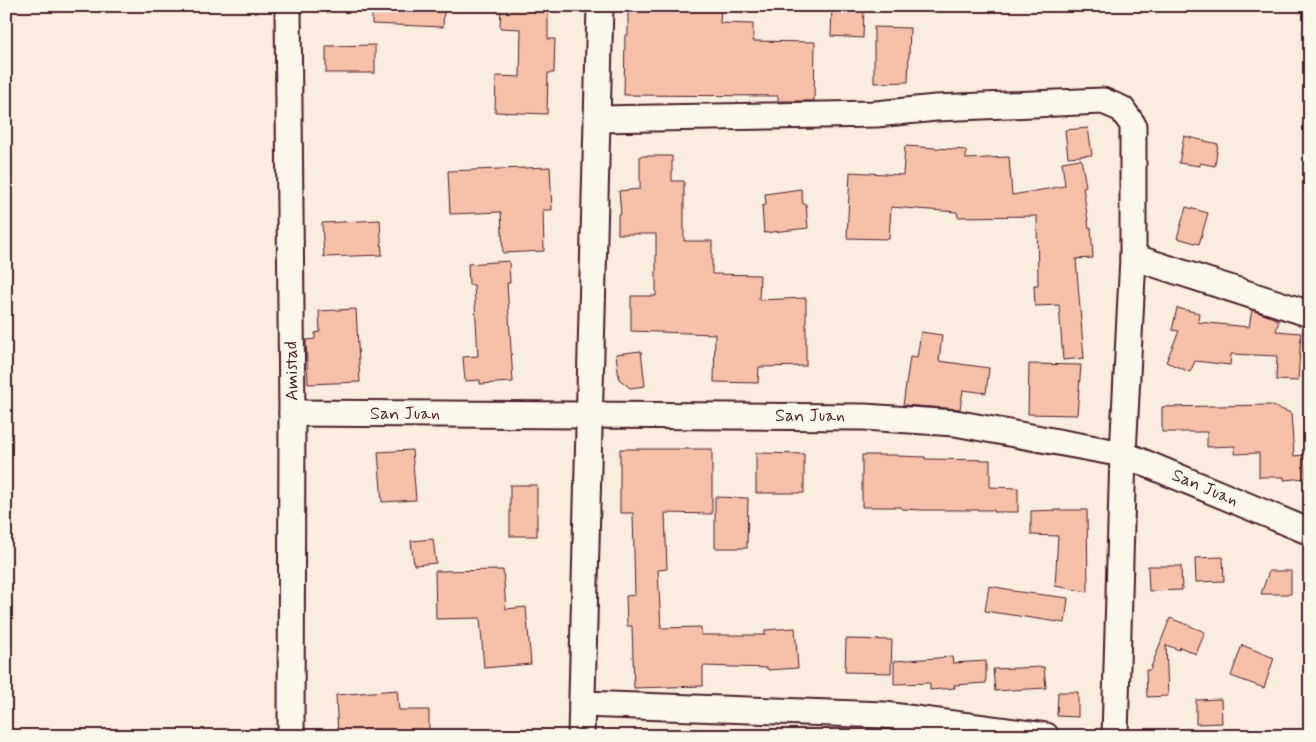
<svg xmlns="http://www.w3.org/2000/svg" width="1316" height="742" font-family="Mynerve,sans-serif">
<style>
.building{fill:#f5c0a8;stroke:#4a1f2b}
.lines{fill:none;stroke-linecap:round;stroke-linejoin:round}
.street-casing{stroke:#4a1f2b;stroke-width:29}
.street{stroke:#fbf7ec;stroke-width:25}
.labels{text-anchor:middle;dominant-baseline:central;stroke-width:4.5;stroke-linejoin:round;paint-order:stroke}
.street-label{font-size:18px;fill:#4a1f2b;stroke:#fbf7ec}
</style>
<rect width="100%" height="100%" fill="#faecde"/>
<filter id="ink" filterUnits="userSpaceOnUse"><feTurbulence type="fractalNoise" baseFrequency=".02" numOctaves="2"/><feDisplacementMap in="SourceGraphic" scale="10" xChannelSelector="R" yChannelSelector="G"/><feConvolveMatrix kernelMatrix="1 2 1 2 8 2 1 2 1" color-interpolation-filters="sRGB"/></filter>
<g filter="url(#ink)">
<!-- building -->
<g class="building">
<polygon points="372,6 444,6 443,27 372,24"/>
<polygon points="501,6 534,6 534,12 548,12 548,39 555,39 554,73 548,73 547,114 495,112 496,76 520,77 521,29 500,28"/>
<polygon points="628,6 721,6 720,23 753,24 753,41 815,42 814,101 778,101 778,96 624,95 625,35 628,35"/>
<polygon points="832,6 864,6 863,38 831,36"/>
<polygon points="874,27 910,28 908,82 874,83"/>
<polygon points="375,45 375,73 326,73 326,46"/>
<polygon points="1088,128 1092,155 1068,157 1065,130"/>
<polygon points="1184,136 1218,144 1215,166 1200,163 1200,166 1179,163"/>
<polygon points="905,146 966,150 966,159 1009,157 1012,195 1065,186 1062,162 1081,159 1086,186 1083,187 1089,228 1091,227 1093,258 1076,259 1084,358 1063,360 1059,305 1035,306 1034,285 1038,285 1037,216 958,217 957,212 891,207 889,239 847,238 850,172 903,175"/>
<polygon points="640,156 672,156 672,181 684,181 684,241 712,241 712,274 760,275 759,300 806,298 806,366 759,367 758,383 714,382 715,334 631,331 631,296 656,296 656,234 618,234 618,215 621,214 619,191 640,189"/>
<polygon points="550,167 552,210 543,210 544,251 503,253 501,212 450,214 448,171"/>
<polygon points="801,189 803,204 806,204 808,228 764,233 762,206 766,205 765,194"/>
<polygon points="1186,207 1208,213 1199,244 1177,238"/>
<polygon points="380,220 382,255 324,257 322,223"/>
<polygon points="509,261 510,283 507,283 513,382 480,384 480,380 465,381 463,357 478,356 474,285 469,285 468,264"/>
<polygon points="1177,308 1199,313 1198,322 1249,327 1252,310 1279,320 1276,331 1301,333 1298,381 1276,380 1277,356 1231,354 1230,365 1195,361 1190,372 1166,362 1179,331 1172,330"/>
<polygon points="356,309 360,382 308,384 306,340 315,339 315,333 320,332 319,311"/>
<polygon points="921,332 942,335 939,361 989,368 986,393 963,390 960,409 903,405 910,357 917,358"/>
<polygon points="641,351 645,386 630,388 619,379 616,354"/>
<polygon points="1029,364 1081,365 1077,415 1028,414"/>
<polygon points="1270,405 1291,413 1294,456 1304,455 1306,478 1284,480 1284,477 1259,477 1259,453 1235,454 1235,446 1207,447 1207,432 1162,432 1162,407"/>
<polygon points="620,449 712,449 712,514 665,513 667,569 658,570 661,628 701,627 701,635 765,635 765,630 795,628 798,668 768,670 768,668 703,666 703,686 634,688 632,626 627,626 626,596 635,595 633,513 620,513"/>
<polygon points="412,450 416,500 382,502 378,452"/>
<polygon points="756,453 804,454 804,493 756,493"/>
<polygon points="862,455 897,455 897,456 925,457 925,459 990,460 990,487 1018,488 1018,512 994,512 994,510 923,510 901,509 901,507 862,507"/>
<rect x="510" y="485" width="27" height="51"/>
<polygon points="715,497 748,498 747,548 715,548"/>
<polygon points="1059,510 1087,510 1088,592 1055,586 1058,536 1031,535 1031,511"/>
<polygon points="433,539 436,563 414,565 411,541"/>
<polygon points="1223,557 1224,581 1196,582 1195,558"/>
<polygon points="1148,566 1181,566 1182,590 1149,591"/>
<polygon points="503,570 506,609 526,607 531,664 484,668 480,618 436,619 435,571"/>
<polygon points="1269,571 1291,571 1291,594 1261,594"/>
<polygon points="989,586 1012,590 1012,591 1068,598 1065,623 985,611"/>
<polygon points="1170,618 1205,632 1196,654 1180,647 1179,650 1166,645 1168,696 1147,697 1146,670 1150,670"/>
<polygon points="846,639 892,640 891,673 845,672"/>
<polygon points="1242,645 1274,658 1264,688 1231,676"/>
<polygon points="952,657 953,663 986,661 986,683 954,685 955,688 930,690 930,683 894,684 894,661"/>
<polygon points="1044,667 1046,688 995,691 993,669"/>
<polygon points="397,690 399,710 429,710 429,736 338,736 336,695"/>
<polygon points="1058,692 1078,692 1078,717 1057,716"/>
<polygon points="1221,699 1222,723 1196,724 1196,700"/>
</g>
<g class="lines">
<!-- street casing -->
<g class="street-casing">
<g id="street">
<polyline points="288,6 292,413 291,736"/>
<polyline points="597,119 876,114 936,108 1103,101 1122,109 1133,125 1133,257 1123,454 1115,736"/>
<polyline points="1133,257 1310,314"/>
<polyline points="292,413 864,417 955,423 1123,454 1310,532"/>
<polyline points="582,704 884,715 1046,736"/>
<polyline points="581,736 600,6"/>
</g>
</g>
<!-- street -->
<use href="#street" class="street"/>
</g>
</g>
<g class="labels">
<!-- street labels -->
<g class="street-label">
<text transform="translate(292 371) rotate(-91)">Amistad</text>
<text x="405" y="414">San Juan</text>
<text x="810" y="416">San Juan</text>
<text transform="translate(1205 488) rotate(23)">San Juan</text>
</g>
</g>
<!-- margin -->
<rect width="1316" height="742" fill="none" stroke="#fbf7ec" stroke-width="25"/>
<rect x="12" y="12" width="1291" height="717" fill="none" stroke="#4a1f2b" stroke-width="2" filter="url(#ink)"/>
</svg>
